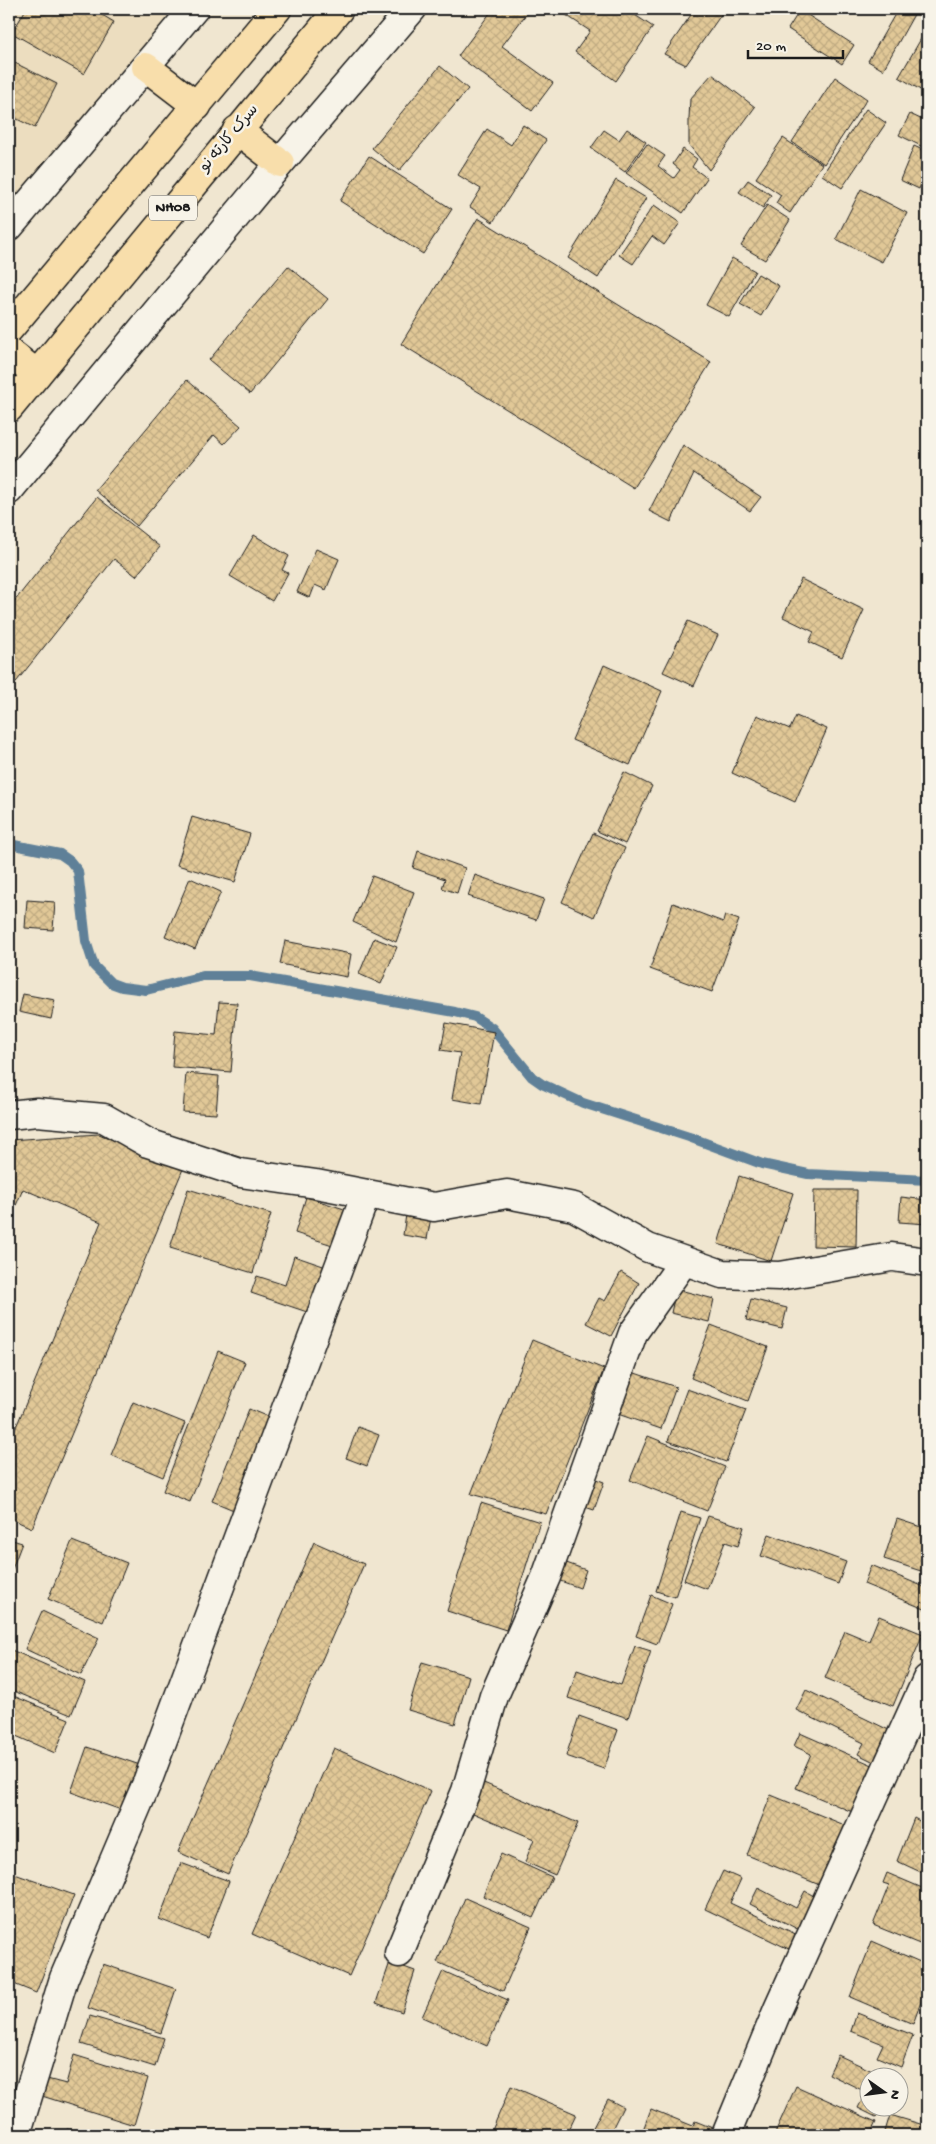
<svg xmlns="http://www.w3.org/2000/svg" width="936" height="2144" font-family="'Gochi Hand','Playpen Sans Arabic',sans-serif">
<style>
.built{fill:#ecddbf}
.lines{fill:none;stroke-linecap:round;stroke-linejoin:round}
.stream{stroke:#5f8098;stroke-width:10}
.building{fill:url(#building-cross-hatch);stroke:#1c1c1c}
.street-casing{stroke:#1c1c1c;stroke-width:31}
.highway-casing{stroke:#1c1c1c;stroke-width:31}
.street{stroke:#f7f3e8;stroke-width:28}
.highway{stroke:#f8deab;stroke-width:28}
.labels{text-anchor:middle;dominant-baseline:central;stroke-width:5;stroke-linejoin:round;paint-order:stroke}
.shield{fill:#f7f3e8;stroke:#5e5c59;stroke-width:1}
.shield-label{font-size:15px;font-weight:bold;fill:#1c1c1c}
.street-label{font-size:16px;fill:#1c1c1c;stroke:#f7f3e8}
</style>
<defs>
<pattern id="building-cross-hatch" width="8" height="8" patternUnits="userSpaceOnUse" patternTransform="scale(1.25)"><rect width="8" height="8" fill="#e1c897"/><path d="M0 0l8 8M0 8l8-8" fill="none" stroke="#c0ab82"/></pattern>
</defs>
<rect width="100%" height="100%" fill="#f0e6d0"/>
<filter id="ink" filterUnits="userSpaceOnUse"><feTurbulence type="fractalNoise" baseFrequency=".02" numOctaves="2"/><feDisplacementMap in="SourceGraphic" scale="10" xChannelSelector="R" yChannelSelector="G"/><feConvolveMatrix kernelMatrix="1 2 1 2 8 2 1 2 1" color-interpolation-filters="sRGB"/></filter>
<g filter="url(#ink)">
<!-- built -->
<polygon class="built" points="9,9 175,9 9,221"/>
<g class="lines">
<!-- stream -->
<polyline class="stream" points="9,844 60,854 70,861 78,871 86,941 94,966 111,983 122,987 146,990 203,976 250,976 455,1012 475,1017 492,1028 532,1077 542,1084 583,1103 689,1137 762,1164 808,1174 927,1180"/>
</g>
<!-- building -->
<g class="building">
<polygon points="26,9 92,9 114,22 84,74 12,33"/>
<polygon points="493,9 530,9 502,46 553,83 532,111 458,56"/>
<polygon points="557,9 626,9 653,27 616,81 575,52 590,31"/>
<polygon points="695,9 725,9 686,65 664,54"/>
<polygon points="819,9 831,9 828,14"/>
<polygon points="898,9 917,9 883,70 868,61"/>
<polygon points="800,10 854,45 842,64 788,29"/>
<polygon points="926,30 927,30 927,94 899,77"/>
<polygon points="9,60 57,84 35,128 9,115"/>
<polygon points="440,66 468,89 399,171 372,148"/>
<polygon points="712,74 755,107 709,170 689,145 689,119 690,99"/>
<polygon points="835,77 867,99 824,164 792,142"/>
<polygon points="866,109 886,123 842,188 822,175"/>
<polygon points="910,114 927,122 927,149 899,135"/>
<polygon points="523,125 546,140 493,222 470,207 481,189 458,175 487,129 511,145"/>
<polygon points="627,129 646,142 625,172 591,148 604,130 619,140"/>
<polygon points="783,138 822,164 790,213 776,203 781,195 756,178"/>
<polygon points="647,144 665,156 658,166 674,178 680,170 673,164 683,149 697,159 692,167 707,178 683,213 626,173"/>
<polygon points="914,146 927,152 927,171 919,189 900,180"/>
<polygon points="369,156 452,209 423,254 340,201"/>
<polygon points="616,180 646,198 598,278 568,258"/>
<polygon points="748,180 771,195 763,208 739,192"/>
<polygon points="861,189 907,213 882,262 836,239"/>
<polygon points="654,205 680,223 664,245 652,236 633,264 619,255"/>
<polygon points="767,205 790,220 765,260 741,246"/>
<polygon points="478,218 711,362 634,488 401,344"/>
<polygon points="732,258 755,271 729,317 706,305"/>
<polygon points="288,266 328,299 250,394 209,360"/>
<polygon points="758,274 779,286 761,316 740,304"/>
<polygon points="187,380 241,426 224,444 214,435 137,526 95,490"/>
<polygon points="683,445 761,497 750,511 694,473 671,522 649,511"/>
<polygon points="97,497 160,547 136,576 114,559 9,691 9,608"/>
<polygon points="254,535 289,556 282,570 288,573 272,601 230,576"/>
<polygon points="316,549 339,559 326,590 315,585 310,598 297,592"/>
<polygon points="801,579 864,610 842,657 809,642 814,632 783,617"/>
<polygon points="688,621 718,635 694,686 663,672"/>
<polygon points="604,665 662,691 630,765 572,740"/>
<polygon points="757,715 790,729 796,716 827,729 795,802 732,773"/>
<polygon points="624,772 652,786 625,844 597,831"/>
<polygon points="192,817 250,834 235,882 177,865"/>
<polygon points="593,833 625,848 594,917 562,902"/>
<polygon points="418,851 465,868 457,893 442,888 445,879 413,868"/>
<polygon points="475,875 544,899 536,920 468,896"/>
<polygon points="372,876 414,892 396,942 353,922"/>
<polygon points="190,878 221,892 195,949 165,936"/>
<polygon points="27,900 55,902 53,930 25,928"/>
<polygon points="673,903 723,922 725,915 739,920 712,992 650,969"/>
<polygon points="374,938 397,947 381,984 359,974"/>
<polygon points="285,941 351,954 347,977 280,964"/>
<polygon points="23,994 55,1000 51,1019 19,1012"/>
<polygon points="219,1002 237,1003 231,1072 172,1067 175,1031 216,1035"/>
<polygon points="446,1023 494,1032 481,1104 452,1099 460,1053 441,1050"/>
<polygon points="186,1073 219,1076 216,1114 183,1112"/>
<polygon points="99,1134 183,1169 32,1528 9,1518 9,1444 101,1222 23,1189 9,1222 9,1140"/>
<polygon points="739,1176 793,1193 771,1261 718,1244"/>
<polygon points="188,1189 271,1214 253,1273 170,1248"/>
<polygon points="814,1190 857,1190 856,1247 813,1246"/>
<polygon points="306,1197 354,1212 342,1248 295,1233"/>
<polygon points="901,1197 927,1200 927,1224 899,1222"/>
<polygon points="407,1208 432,1212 427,1239 403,1235"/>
<polygon points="294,1256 329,1268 313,1314 251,1293 257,1276 285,1285"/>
<polygon points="621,1272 639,1283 611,1336 586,1323 599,1298 605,1301"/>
<polygon points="676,1289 714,1299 709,1322 671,1313"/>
<polygon points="751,1299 787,1308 782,1329 746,1320"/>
<polygon points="711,1325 768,1347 748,1401 691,1378"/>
<polygon points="532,1340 604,1369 546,1514 471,1494"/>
<polygon points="218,1351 245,1362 190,1502 163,1491"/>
<polygon points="626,1370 676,1387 661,1429 612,1412"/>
<polygon points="687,1389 746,1410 726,1462 668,1441"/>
<polygon points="133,1402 185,1423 163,1477 111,1455"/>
<polygon points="249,1409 273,1419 236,1511 212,1501"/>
<polygon points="358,1427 379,1435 367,1466 346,1458"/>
<polygon points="648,1436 725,1467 707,1511 630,1480"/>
<polygon points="588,1476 604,1482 594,1510 579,1505"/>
<polygon points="481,1503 540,1522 506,1630 447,1611"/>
<polygon points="681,1512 700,1518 675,1597 656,1591"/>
<polygon points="708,1516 744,1527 738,1546 725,1542 707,1589 684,1580"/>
<polygon points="897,1519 927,1529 927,1573 884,1559"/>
<polygon points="769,1534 846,1562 838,1584 761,1556"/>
<polygon points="9,1539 22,1543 9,1577"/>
<polygon points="72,1541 127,1563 103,1622 48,1599"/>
<polygon points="314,1542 364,1564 228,1874 178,1852"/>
<polygon points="558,1560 586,1570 580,1588 552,1578"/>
<polygon points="871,1565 927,1588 927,1610 864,1584"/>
<polygon points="651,1595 672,1604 657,1644 636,1636"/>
<polygon points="42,1611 99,1638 81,1675 25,1649"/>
<polygon points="879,1616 923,1634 893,1706 825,1678 845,1631 869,1641"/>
<polygon points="635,1646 651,1651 628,1718 568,1698 577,1670 621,1685"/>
<polygon points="9,1649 85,1682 71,1715 9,1689"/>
<polygon points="422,1662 469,1676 455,1724 408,1710"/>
<polygon points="806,1690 893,1732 878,1764 858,1754 864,1743 796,1710"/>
<polygon points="11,1695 69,1719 55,1753 9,1733 9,1701"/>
<polygon points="579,1716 618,1730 604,1769 566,1756"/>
<polygon points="800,1733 877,1767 857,1814 796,1788 811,1754 794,1746"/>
<polygon points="87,1747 140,1765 124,1811 71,1792"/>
<polygon points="334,1748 431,1791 349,1976 252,1934"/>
<polygon points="479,1781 578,1823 555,1875 525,1862 534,1839 466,1810"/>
<polygon points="771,1795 847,1826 822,1886 747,1855"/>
<polygon points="914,1818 927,1825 927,1875 897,1861"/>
<polygon points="501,1854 552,1877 533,1918 483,1896"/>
<polygon points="181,1863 229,1881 207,1938 159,1919"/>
<polygon points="723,1871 741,1879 730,1903 802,1937 795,1952 705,1909"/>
<polygon points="9,1872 74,1895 36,1993 9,1982"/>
<polygon points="887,1873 927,1890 927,1947 873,1925 889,1885 883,1883"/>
<polygon points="758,1888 796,1908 805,1891 819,1899 803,1932 750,1904"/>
<polygon points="465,1898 531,1927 503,1991 437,1962"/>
<polygon points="872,1941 927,1965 927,1985 913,2024 850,1997"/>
<polygon points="390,1962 415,1971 402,2012 376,2003"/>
<polygon points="103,1964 176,1989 161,2033 88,2008"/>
<polygon points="443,1971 508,2000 487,2046 422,2017"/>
<polygon points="857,2013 913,2035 901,2067 877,2057 883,2044 851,2031"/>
<polygon points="90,2016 164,2038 155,2067 81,2044"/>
<polygon points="74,2055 148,2078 134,2125 42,2096 47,2079 66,2084"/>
<polygon points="838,2055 883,2076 868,2076 868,2106 881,2106 876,2117 858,2108 866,2092 829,2074"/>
<polygon points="511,2086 576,2114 566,2135 490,2135"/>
<polygon points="796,2086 876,2122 870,2135 774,2135"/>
<polygon points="608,2099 623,2107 609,2135 589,2135"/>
<polygon points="651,2109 693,2126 695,2121 715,2129 712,2135 641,2135"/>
<polygon points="890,2115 927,2126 927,2135 884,2135"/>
<polygon points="67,2129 88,2135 65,2135"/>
</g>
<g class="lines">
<!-- street casing -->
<g class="street-casing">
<g id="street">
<polyline points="9,227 194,9"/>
<polyline points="9,490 280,163 412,9"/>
<polyline points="9,1115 37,1112 104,1118 148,1143 240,1173 316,1184 434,1207 507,1194 574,1207 648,1248 722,1274 779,1276 892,1257 927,1262"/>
<polyline points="399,1953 466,1791 494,1696 546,1577 633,1333 684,1261"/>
<polyline points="16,2135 64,1978 146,1785 366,1194"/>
<polyline points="726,2135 778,2009 927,1679"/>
</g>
</g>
<!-- highway casing -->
<g class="highway-casing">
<g id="highway">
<polyline points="146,67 197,106"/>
<polyline points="237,130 280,163"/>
<polyline points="9,329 277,9"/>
<polyline points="9,352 37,374"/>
<polyline points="9,408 339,9"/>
</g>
</g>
<!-- street -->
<use href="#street" class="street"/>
<!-- highway -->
<use href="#highway" class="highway"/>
</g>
</g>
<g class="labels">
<!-- shield labels -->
<rect class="shield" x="149" y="195.5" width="48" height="25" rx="4"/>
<g class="shield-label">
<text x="173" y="208">NH08</text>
</g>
<!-- street labels -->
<g class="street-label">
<text transform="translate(230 139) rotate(-50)">سرک کارته نو</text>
</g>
</g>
<!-- margin -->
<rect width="936" height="2144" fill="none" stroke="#f7f3e8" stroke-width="30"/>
<rect x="15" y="15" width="906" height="2114" fill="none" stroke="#1c1c1c" stroke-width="2" filter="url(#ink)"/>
<!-- north arrow -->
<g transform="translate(884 2092) rotate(104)"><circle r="24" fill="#f7f3e8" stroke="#9f9d96"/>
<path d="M0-4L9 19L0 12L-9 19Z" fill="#1c1c1c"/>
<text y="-8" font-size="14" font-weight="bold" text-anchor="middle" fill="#1c1c1c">N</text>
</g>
<!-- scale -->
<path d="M748 50v8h95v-8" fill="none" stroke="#1c1c1c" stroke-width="2.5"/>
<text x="756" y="50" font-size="15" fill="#1c1c1c" stroke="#f7f3e8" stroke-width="4" paint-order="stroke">20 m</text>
</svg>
